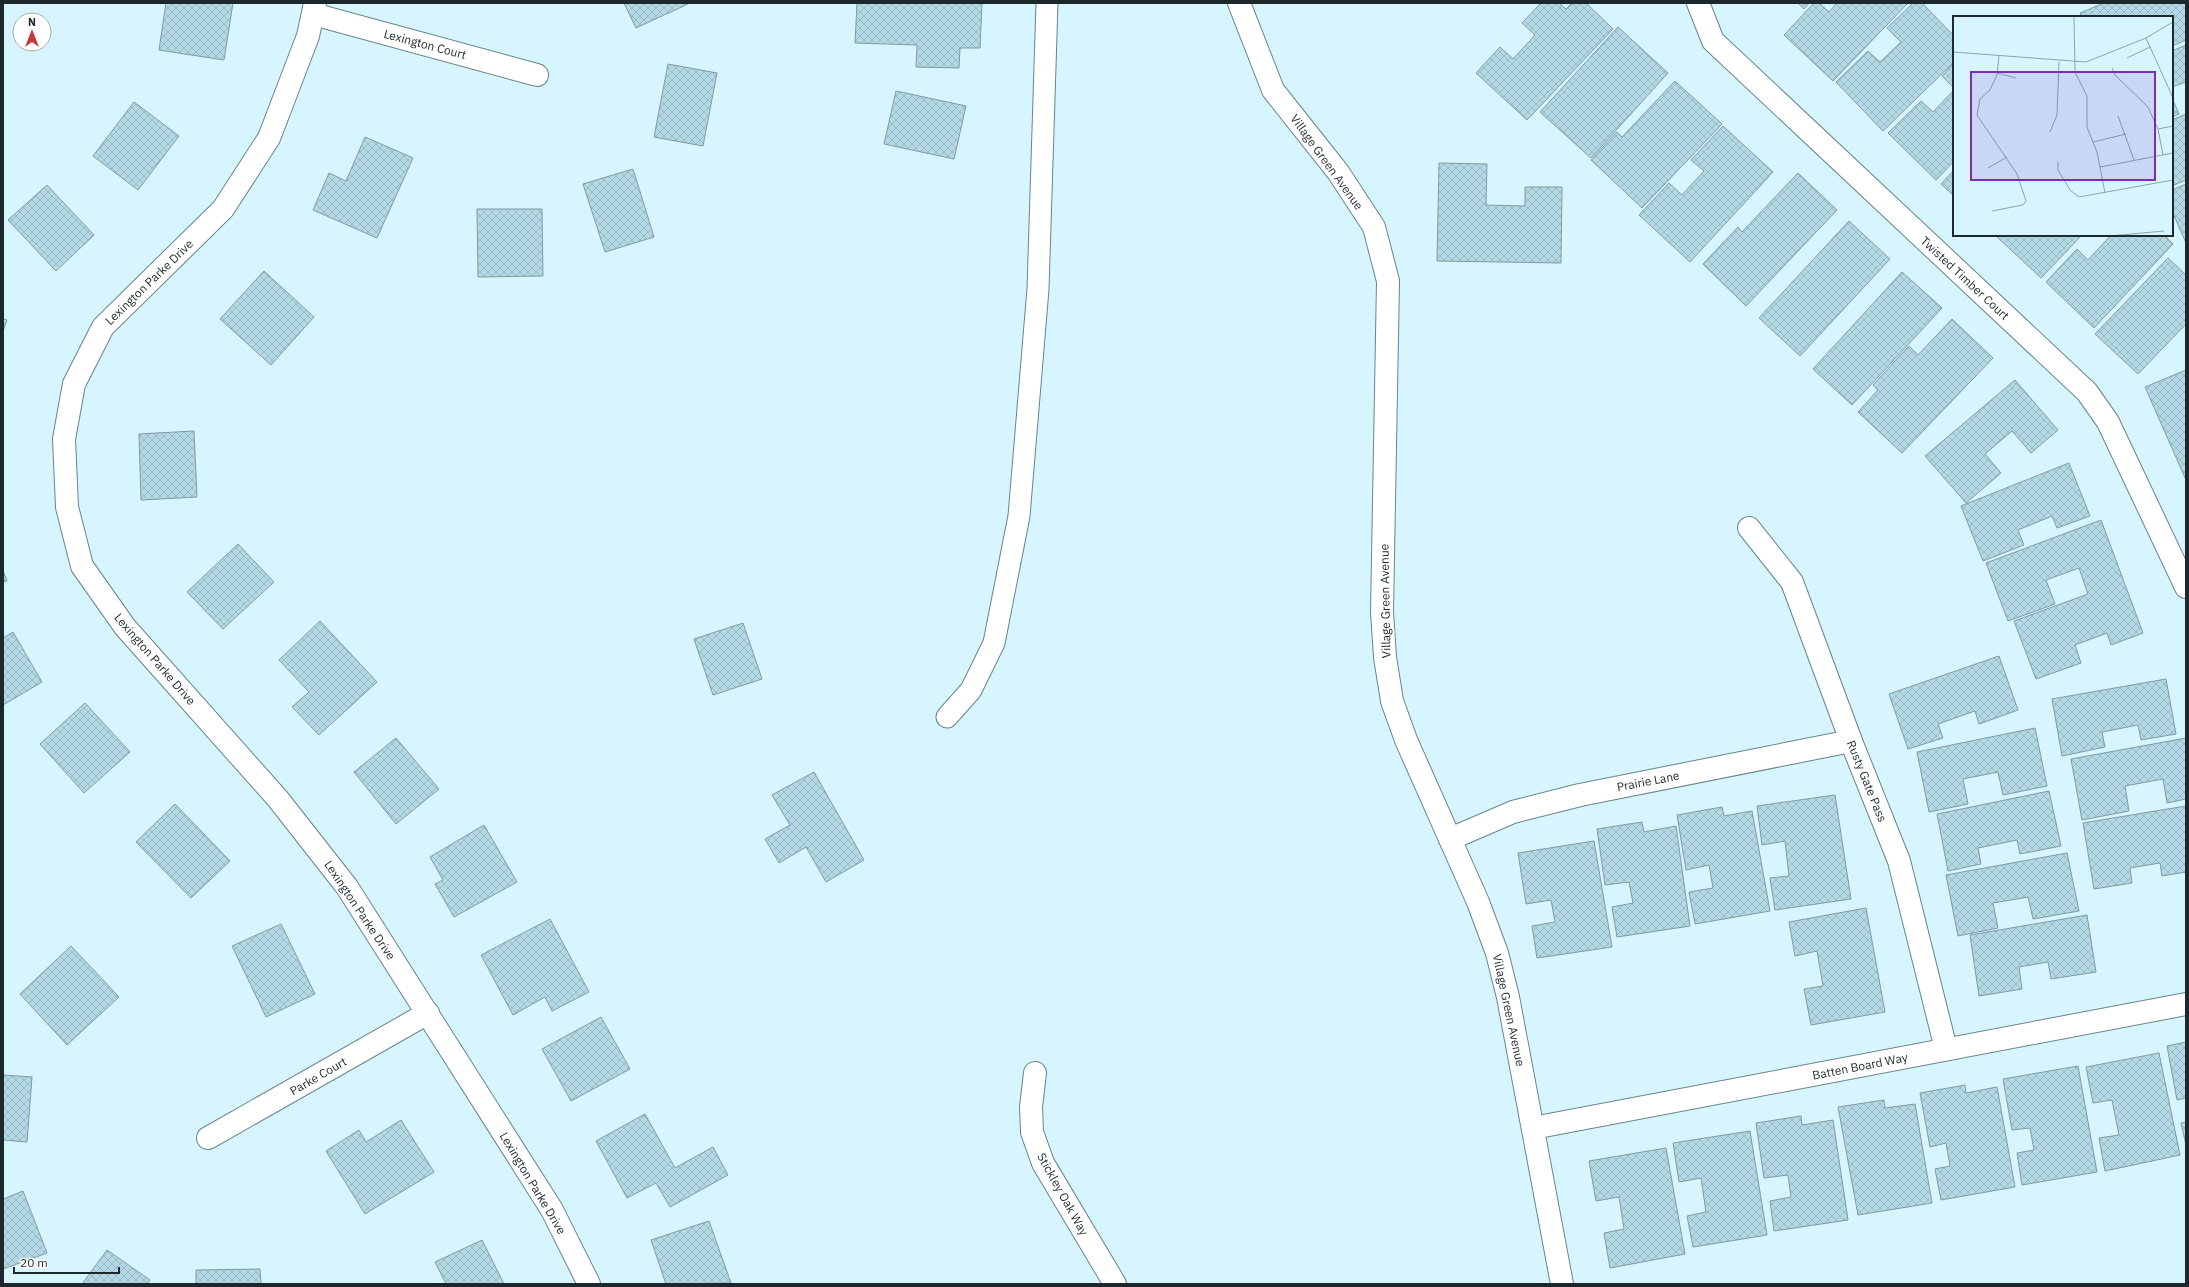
<svg xmlns="http://www.w3.org/2000/svg" width="2189" height="1287" font-family="'IBM Plex Sans',sans-serif">
<style>
.building{fill:url(#building-cross-hatch);stroke:#7f9ba4}
.lines{fill:none;stroke-linecap:round;stroke-linejoin:round}
.lane-casing{stroke:#68848c;stroke-width:23}
.street-casing{stroke:#68848c;stroke-width:24}
.lane{stroke:#fff;stroke-width:21}
.street{stroke:#fff;stroke-width:22}
.labels{text-anchor:middle;dominant-baseline:central;stroke-width:4;stroke-linejoin:round;paint-order:stroke}
.street-label{font-size:12px;fill:#1d282c;stroke:#fff}
.inset-road{fill:none;stroke:#8da3aa;stroke-width:1}
.view{fill:#7b2cbf;fill-opacity:0.15;stroke:#7b2cbf;stroke-width:2}
.inset-edge{fill:none;stroke:#1d282c;stroke-width:2}
</style>
<defs>
<pattern id="building-cross-hatch" width="8" height="8" patternUnits="userSpaceOnUse"><rect width="8" height="8" fill="#b2d9e5"/><path d="M0 0l8 8M0 8l8-8" fill="none" stroke="#99bac5"/></pattern>
</defs>
<rect width="100%" height="100%" fill="#d7f5fe"/>
<!-- building -->
<g class="building">
<polygon points="166,3 233,3 224,60 159,50"/>
<polygon points="624,3 688,3 688,4 636,28"/>
<polygon points="857,3 982,3 980,48 960,48 959,68 916,67 917,45 855,43"/>
<polygon points="1541,3 1559,3 1566,9 1572,3 1586,3 1613,29 1527,120 1476,73 1500,47 1513,59 1535,35 1522,23"/>
<polygon points="1798,3 1809,3 1804,9"/>
<polygon points="1814,3 1819,3 1829,12 1837,3 1908,3 1833,81 1784,35"/>
<polygon points="1913,3 1922,3 1954,36 1954,62 1883,131 1836,82 1868,51 1880,62 1901,42 1887,28"/>
<polygon points="2104,3 2186,3 2186,40 2172,46 2172,17 2082,17 2080,13"/>
<polygon points="1618,27 1668,73 1591,158 1540,112"/>
<polygon points="2186,45 2186,82 2172,87 2172,51"/>
<polygon points="1954,63 1954,88 1942,76"/>
<polygon points="668,64 717,73 703,146 654,137"/>
<polygon points="1675,81 1722,124 1642,208 1591,160 1617,132 1622,137"/>
<polygon points="1954,90 1954,161 1936,180 1888,133 1921,101 1933,112"/>
<polygon points="896,91 966,106 954,159 884,144"/>
<polygon points="2172,98 2179,114 2172,117"/>
<polygon points="134,102 179,136 138,190 93,156"/>
<polygon points="2186,114 2186,180 2172,186 2172,120"/>
<polygon points="1723,126 1773,172 1690,262 1639,215 1669,183 1682,195 1704,171 1691,160"/>
<polygon points="365,137 413,158 377,238 313,210 329,173 346,181"/>
<polygon points="1439,163 1487,164 1486,205 1525,206 1525,187 1562,187 1561,263 1437,261"/>
<polygon points="633,169 654,237 605,252 583,184"/>
<polygon points="1954,170 1954,196 1941,184"/>
<polygon points="1798,173 1837,210 1746,306 1703,264 1738,227 1742,232"/>
<polygon points="2186,184 2186,243 2172,211 2172,190"/>
<polygon points="47,185 94,235 56,271 8,220"/>
<polygon points="477,209 542,209 543,276 478,277"/>
<polygon points="1849,221 1890,259 1800,356 1759,318"/>
<polygon points="1995,235 2082,235 2041,278"/>
<polygon points="2111,235 2164,235 2173,244 2094,328 2046,282 2077,249 2088,260"/>
<polygon points="2168,258 2186,275 2186,324 2138,374 2095,334"/>
<polygon points="264,271 314,317 271,365 220,319"/>
<polygon points="1902,272 1942,308 1852,405 1813,369"/>
<polygon points="3,319 7,320 3,331"/>
<polygon points="1952,319 1993,358 1902,453 1858,412 1878,390 1873,385 1909,346 1918,355"/>
<polygon points="2186,370 2186,480 2145,387"/>
<polygon points="2015,380 2058,430 2031,453 2012,431 1985,454 2001,473 1966,503 1925,456"/>
<polygon points="194,431 197,497 141,500 139,434"/>
<polygon points="2069,463 2090,516 2057,528 2052,516 2018,530 2024,545 1983,561 1961,506"/>
<polygon points="2101,520 2143,633 2111,645 2107,633 2075,645 2081,663 2036,679 2014,621 2088,594 2079,568 2046,580 2055,604 2008,621 1986,563"/>
<polygon points="238,544 274,582 223,629 187,592"/>
<polygon points="3,570 7,581 3,582"/>
<polygon points="320,621 377,682 319,735 292,707 309,692 279,660"/>
<polygon points="743,623 762,679 713,695 694,639"/>
<polygon points="13,632 42,682 3,705 3,638"/>
<polygon points="1999,656 2018,710 1979,724 1975,711 1938,724 1943,738 1908,749 1889,694"/>
<polygon points="2166,679 2176,734 2141,740 2138,725 2102,732 2105,747 2062,756 2052,699"/>
<polygon points="85,703 130,752 84,793 40,744"/>
<polygon points="2035,728 2047,786 2003,795 1998,772 1963,779 1968,804 1929,812 1917,752"/>
<polygon points="396,738 439,789 396,824 354,772"/>
<polygon points="2186,738 2186,799 2167,803 2163,779 2125,786 2129,811 2082,820 2071,759"/>
<polygon points="814,772 864,860 826,882 806,847 779,863 765,839 790,825 772,795"/>
<polygon points="2049,791 2061,846 2020,854 2017,840 1978,848 1981,864 1948,871 1937,814"/>
<polygon points="1835,795 1851,899 1775,910 1770,878 1789,876 1785,841 1762,845 1757,806"/>
<polygon points="175,804 230,861 191,898 136,842"/>
<polygon points="2186,806 2186,872 2162,876 2160,863 2130,868 2132,883 2094,889 2083,823"/>
<polygon points="1722,807 1724,816 1752,811 1770,911 1695,924 1689,892 1713,888 1709,865 1686,870 1677,815"/>
<polygon points="1642,822 1644,832 1676,826 1690,926 1617,937 1612,907 1633,903 1629,882 1605,885 1597,829"/>
<polygon points="484,825 517,882 454,917 435,884 443,880 430,857"/>
<polygon points="1594,841 1612,947 1537,958 1532,926 1555,922 1551,900 1526,904 1518,853"/>
<polygon points="2067,853 2079,911 2033,919 2028,897 1993,903 1998,928 1958,936 1946,875"/>
<polygon points="1866,908 1885,1012 1811,1025 1804,989 1823,986 1817,951 1795,956 1789,922"/>
<polygon points="2087,915 2096,972 2051,979 2048,962 2019,967 2022,989 1979,996 1970,935"/>
<polygon points="550,919 589,992 552,1011 545,997 513,1015 481,955"/>
<polygon points="281,924 315,994 266,1017 232,946"/>
<polygon points="71,946 119,997 67,1045 20,994"/>
<polygon points="601,1017 630,1069 571,1101 542,1049"/>
<polygon points="2186,1042 2186,1098 2177,1100 2167,1046"/>
<polygon points="2159,1053 2180,1155 2105,1171 2099,1138 2119,1135 2112,1100 2093,1103 2086,1067"/>
<polygon points="2078,1066 2097,1172 2022,1185 2017,1153 2034,1150 2030,1128 2012,1130 2003,1079"/>
<polygon points="3,1075 32,1077 27,1142 3,1140"/>
<polygon points="1965,1085 1966,1093 1997,1087 2015,1187 1941,1200 1935,1169 1950,1166 1946,1143 1930,1147 1920,1093"/>
<polygon points="1884,1100 1885,1108 1915,1104 1932,1203 1858,1215 1838,1107"/>
<polygon points="645,1114 675,1168 713,1147 728,1175 670,1207 656,1183 627,1198 596,1141"/>
<polygon points="1801,1116 1802,1125 1833,1120 1848,1220 1774,1231 1770,1201 1791,1197 1788,1175 1764,1178 1756,1123"/>
<polygon points="401,1120 434,1172 365,1214 326,1151 359,1130 366,1142"/>
<polygon points="2186,1122 2186,1145 2181,1123"/>
<polygon points="1750,1131 1767,1235 1693,1247 1687,1216 1706,1212 1701,1178 1679,1182 1673,1143"/>
<polygon points="1666,1148 1685,1254 1610,1268 1604,1233 1624,1229 1619,1197 1596,1201 1589,1161"/>
<polygon points="23,1191 47,1253 3,1269 3,1199"/>
<polygon points="709,1221 731,1283 666,1284 651,1240"/>
<polygon points="482,1240 504,1284 446,1284 435,1262"/>
<polygon points="107,1250 150,1280 147,1284 82,1284"/>
<polygon points="260,1269 261,1284 196,1284 196,1270"/>
</g>
<g class="lines">
<!-- lane casing -->
<g class="lane-casing">
<polyline id="lane" points="947,717 971,690 994,643 1019,516 1038,289 1047,3"/>
</g>
<!-- street casing -->
<g class="street-casing">
<g id="street">
<polyline points="315,3 308,36 269,138 223,209 103,327 74,384 64,439 67,507 82,566 125,627 278,799 347,887 552,1210 589,1284"/>
<polyline points="1239,3 1273,90 1338,172 1374,227 1388,281 1382,612 1385,657 1392,701 1406,740 1478,902 1497,953 1508,997 1562,1284"/>
<polyline points="1698,3 1713,41 2087,392 2108,422 2186,587"/>
<polyline points="313,14 537,75"/>
<polyline points="1749,528 1792,582 1851,741 1899,861 1946,1049"/>
<polyline points="1450,839 1513,812 1580,795 1851,741"/>
<polyline points="1035,1073 1031,1107 1032,1132 1043,1163 1115,1284"/>
<polyline points="1533,1128 2186,1004"/>
<polyline points="208,1138 428,1013"/>
</g>
</g>
<!-- lane -->
<use href="#lane" class="lane"/>
<!-- street -->
<use href="#street" class="street"/>
</g>
<g class="labels">
<!-- street labels -->
<g class="street-label">
<text transform="translate(425 44) rotate(15)">Lexington Court</text>
<text transform="translate(1327 162) rotate(54)">Village Green Avenue</text>
<text transform="translate(1965 278) rotate(43)">Twisted Timber Court</text>
<text transform="translate(149 282) rotate(-44)">Lexington Parke Drive</text>
<text transform="translate(1385 601) rotate(-91)">Village Green Avenue</text>
<text transform="translate(155 659) rotate(49)">Lexington Parke Drive</text>
<text transform="translate(1648 781) rotate(-11)">Prairie Lane</text>
<text transform="translate(1867 781) rotate(68)">Rusty Gate Pass</text>
<text transform="translate(360 910) rotate(56)">Lexington Parke Drive</text>
<text transform="translate(1509 1010) rotate(78)">Village Green Avenue</text>
<text transform="translate(1860 1066) rotate(-11)">Batten Board Way</text>
<text transform="translate(318 1076) rotate(-30)">Parke Court</text>
<text transform="translate(533 1183) rotate(59)">Lexington Parke Drive</text>
<text transform="translate(1063 1194) rotate(61)">Stickley Oak Way</text>
</g>
</g>
<!-- overview -->
<g transform="translate(1953 16)">
<rect width="220" height="220" fill="#d7f5fe"/>
<path class="inset-road" d="M121,0L122,56L134,80V111L144,136L152,177M193,22L220,82M0,36L133,46L193,22L220,6M174,42L197,31M159,52L162,59L195,91L205,113L210,139M44,57L63,62M165,100L181,144M205,113L220,110M97,116L104,99L106,46M140,126L173,118M105,146V154L117,174L126,181L220,164M147,151L220,137M35,152L54,141M39,195L70,189L73,185L64,158L24,99L27,83L37,74L44,59L46,40M157,220L211,215"/>
<path class="view" d="M18,56H202V164H18Z"/>
<rect width="220" height="220" class="inset-edge"/>
</g>
<!-- border -->
<rect width="2189" height="1287" fill="none" stroke="#1d282c" stroke-width="8"/>
<!-- north arrow -->
<g transform="translate(32 32)"><circle r="19" fill="#ffffff" stroke="#a5a9ab"/>
<path d="M0-3L7 15L0 10L-7 15Z" fill="#c7383c"/>
<text y="-6" font-size="11" font-weight="bold" text-anchor="middle" fill="#1d282c">N</text>
</g>
<!-- scale -->
<path d="M14 1267v6h105v-6" fill="none" stroke="#1d282c" stroke-width="2"/>
<text x="20" y="1267" font-size="12" fill="#1d282c" stroke="#ffffff" stroke-width="3" paint-order="stroke">20 m</text>
</svg>
